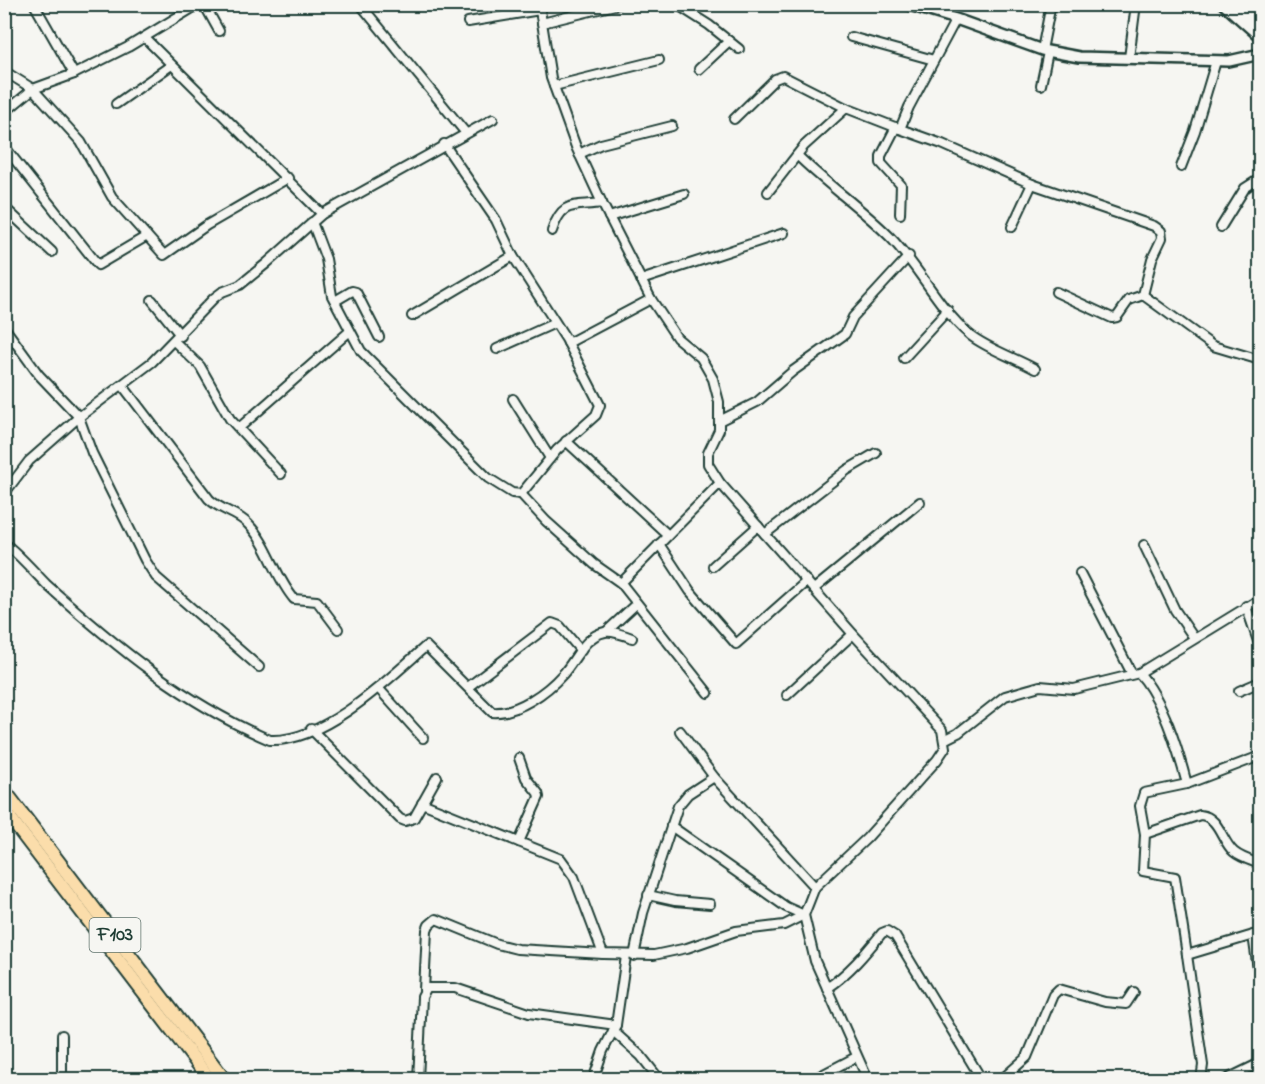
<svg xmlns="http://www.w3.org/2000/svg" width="1265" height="1084" font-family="'Indie Flower',sans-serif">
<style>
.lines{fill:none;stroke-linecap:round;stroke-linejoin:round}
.minor-casing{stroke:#1f3d34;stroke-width:12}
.tertiary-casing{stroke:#1f3d34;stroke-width:14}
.secondary-casing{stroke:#1f3d34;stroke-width:15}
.primary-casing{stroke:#1f3d34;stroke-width:16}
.minor{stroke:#f6f6f2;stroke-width:8}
.tertiary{stroke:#f6f6f2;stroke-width:9}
.secondary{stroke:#f6f6f2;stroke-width:10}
.primary{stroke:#fbddab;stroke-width:12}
.labels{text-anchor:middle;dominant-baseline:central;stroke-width:6;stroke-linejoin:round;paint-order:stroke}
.shield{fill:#f6f6f2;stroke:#60746d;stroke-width:1.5}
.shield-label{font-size:20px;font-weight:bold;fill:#1f3d34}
</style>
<rect width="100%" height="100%" fill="#f6f6f2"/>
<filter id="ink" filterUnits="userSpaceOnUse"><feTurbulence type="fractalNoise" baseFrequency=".0167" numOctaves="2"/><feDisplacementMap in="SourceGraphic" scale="12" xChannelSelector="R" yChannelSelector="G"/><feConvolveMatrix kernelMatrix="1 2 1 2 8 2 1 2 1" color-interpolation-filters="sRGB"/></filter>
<g filter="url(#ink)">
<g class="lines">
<!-- minor casing -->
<g class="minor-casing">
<g id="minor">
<polyline points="34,4 74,74"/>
<polyline points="204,4 219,31"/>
<polyline points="360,4 465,132"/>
<polyline points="539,4 551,78 576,147 602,203 651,299 677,338 701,358 713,379 719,402 719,430 708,453 708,464 720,483 853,634 942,730 945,748 937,760 867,838 815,887 804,915 815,961 868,1080"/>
<polyline points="676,4 709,25 739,49"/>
<polyline points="938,13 944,4"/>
<polyline points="956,19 909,107 900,129 942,144 1032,184 1154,226 1161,231 1162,238 1152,259 1143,295 1129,300 1117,317 1112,318 1056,292"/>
<polyline points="468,22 540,10"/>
<polyline points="542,23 619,4"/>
<polyline points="851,37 934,60"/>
<polyline points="145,38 322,214"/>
<polyline points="1042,50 1051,4"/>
<polyline points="1129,58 1136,4"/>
<polyline points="699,69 729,41"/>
<polyline points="4,71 33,89 81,142 112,197 164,255 207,225 288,178"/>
<polyline points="1041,85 1048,52"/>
<polyline points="554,86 659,60"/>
<polyline points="116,104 170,66"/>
<polyline points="4,113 33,89 74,74 128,47 199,4"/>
<polyline points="734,119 775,79 783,76 846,108 900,129"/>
<polyline points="896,127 881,156 881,163 901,185 900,214"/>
<polyline points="4,146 98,265 147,236"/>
<polyline points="579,154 601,144 672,126"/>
<path d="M797,155C826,184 860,207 889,236C919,266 938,308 970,335C988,349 1015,358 1035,369"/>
<polyline points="1181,167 1195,131 1216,61"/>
<polyline points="768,192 804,146 846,108"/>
<polyline points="4,207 52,252"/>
<polyline points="609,217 684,194"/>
<polyline points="312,222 326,259 332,296 361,351 488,478 512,493 521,494 557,450 596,415 600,405 566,339 513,256 496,220 444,144"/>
<polyline points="1012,227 1032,184"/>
<polyline points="1221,227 1245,188 1256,181 1260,182"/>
<path d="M552,231C562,200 573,207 602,203"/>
<polyline points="641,280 784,233"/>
<polyline points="1143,295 1213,346 1260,360"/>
<polyline points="152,300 181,336"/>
<polyline points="335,301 352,291 356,292 379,337"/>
<polyline points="412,316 513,256"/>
<polyline points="4,327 39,375 79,417 92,453 145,560 156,577 259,667"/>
<polyline points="175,342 200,366 230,419 281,474"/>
<polyline points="568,343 651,299"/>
<polyline points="497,349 555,323"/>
<polyline points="904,358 948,310"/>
<path d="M123,386L209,499C221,511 237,512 248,524C269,545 275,577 294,599L317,601L338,629"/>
<polyline points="513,399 550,458"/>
<polyline points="719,421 757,402 793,371 845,334 853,317 909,256"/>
<polyline points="239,428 350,331"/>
<polyline points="566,441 668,535"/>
<polyline points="4,494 29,461 79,417 152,362 214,298 222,292 240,285 267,263 322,214 493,119"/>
<polyline points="521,494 546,521 594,564 621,583 708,693"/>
<polyline points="765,534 847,470 876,453"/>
<path d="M4,543C20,555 33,571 47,585C115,646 185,704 270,740C323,743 389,679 426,646L492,712C517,714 547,692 563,674C576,660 584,636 605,632C613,631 624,635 632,638"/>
<polyline points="659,544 690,591 736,644 807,581"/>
<polyline points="1144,545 1175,610 1194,638"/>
<polyline points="713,566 758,526"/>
<polyline points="1080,573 1132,674"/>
<polyline points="621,583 720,483"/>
<polyline points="814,589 920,502"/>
<polyline points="1246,606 1260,647"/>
<polyline points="607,631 636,604"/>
<polyline points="1139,673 1260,599"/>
<polyline points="468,687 552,623 560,626 581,651"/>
<polyline points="379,689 423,738"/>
<polyline points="1239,691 1260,682"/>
<polyline points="787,695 853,634"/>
<polyline points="311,729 400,819 405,821 414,818 437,777"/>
<polyline points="680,731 714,777 815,887"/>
<path d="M944,740L958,733L1005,696L1040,686L1074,689L1139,673C1163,699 1178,750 1187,784L1144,793L1140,806L1145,834"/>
<polyline points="1187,784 1260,756"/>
<polyline points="422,803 561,859 574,877 603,954 654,955 687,948 736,931 784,925 804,915"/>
<polyline points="671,826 786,907 804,915"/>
<polyline points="519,842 539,797 538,793 526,778 519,758"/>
<path d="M1260,864C1252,861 1241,858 1234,852C1221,841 1220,817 1200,815L1145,834L1143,871L1175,877L1187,955L1260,933"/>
<polyline points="648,895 675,901 710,904"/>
<polyline points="1253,935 1260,984"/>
<polyline points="1187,955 1203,1065 1201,1080"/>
<polyline points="634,956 643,913 678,806 688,794 714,777"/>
<path d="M827,988C849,973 865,954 882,933L887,931L895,936L982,1080"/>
<polyline points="424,990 427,930 429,925 436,919 497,944 517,949 603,954"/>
<polyline points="613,1031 641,1056 660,1080"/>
<polyline points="62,1080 62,1035"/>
<polyline points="418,1080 422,997 427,988 455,988 529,1013 616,1025"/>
<polyline points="593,1080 603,1051 616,1025 626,956"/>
<polyline points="812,1080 856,1057"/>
<polyline points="1001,1080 1027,1057 1053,995 1059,989 1105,1002 1126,1004 1134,992"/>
<polyline points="1225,1080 1260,1063"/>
</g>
</g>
<!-- tertiary casing -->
<g class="tertiary-casing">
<polyline id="tertiary" points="906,4 956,19 1042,50 1079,57 1229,61 1260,54"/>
</g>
<!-- secondary casing -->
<g class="secondary-casing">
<g id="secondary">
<polyline points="1224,4 1260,36"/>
<polyline points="1238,4 1260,24"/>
</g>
</g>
<!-- primary casing -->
<g class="primary-casing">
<g id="primary">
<polyline points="4,790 225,1080"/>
<polyline points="4,810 210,1080"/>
</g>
</g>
<!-- minor -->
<use href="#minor" class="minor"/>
<!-- tertiary -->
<use href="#tertiary" class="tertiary"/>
<!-- secondary -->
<use href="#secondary" class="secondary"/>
<!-- primary -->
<use href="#primary" class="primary"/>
</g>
</g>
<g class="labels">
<!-- shield labels -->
<rect class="shield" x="89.5" y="918" width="51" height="34" rx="4.5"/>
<g class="shield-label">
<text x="115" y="935">F103</text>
</g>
</g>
<!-- margin -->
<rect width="1265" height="1084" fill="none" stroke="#f6f6f2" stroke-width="24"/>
<rect x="12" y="12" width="1241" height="1060" fill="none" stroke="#1f3d34" stroke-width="2" filter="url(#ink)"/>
</svg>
